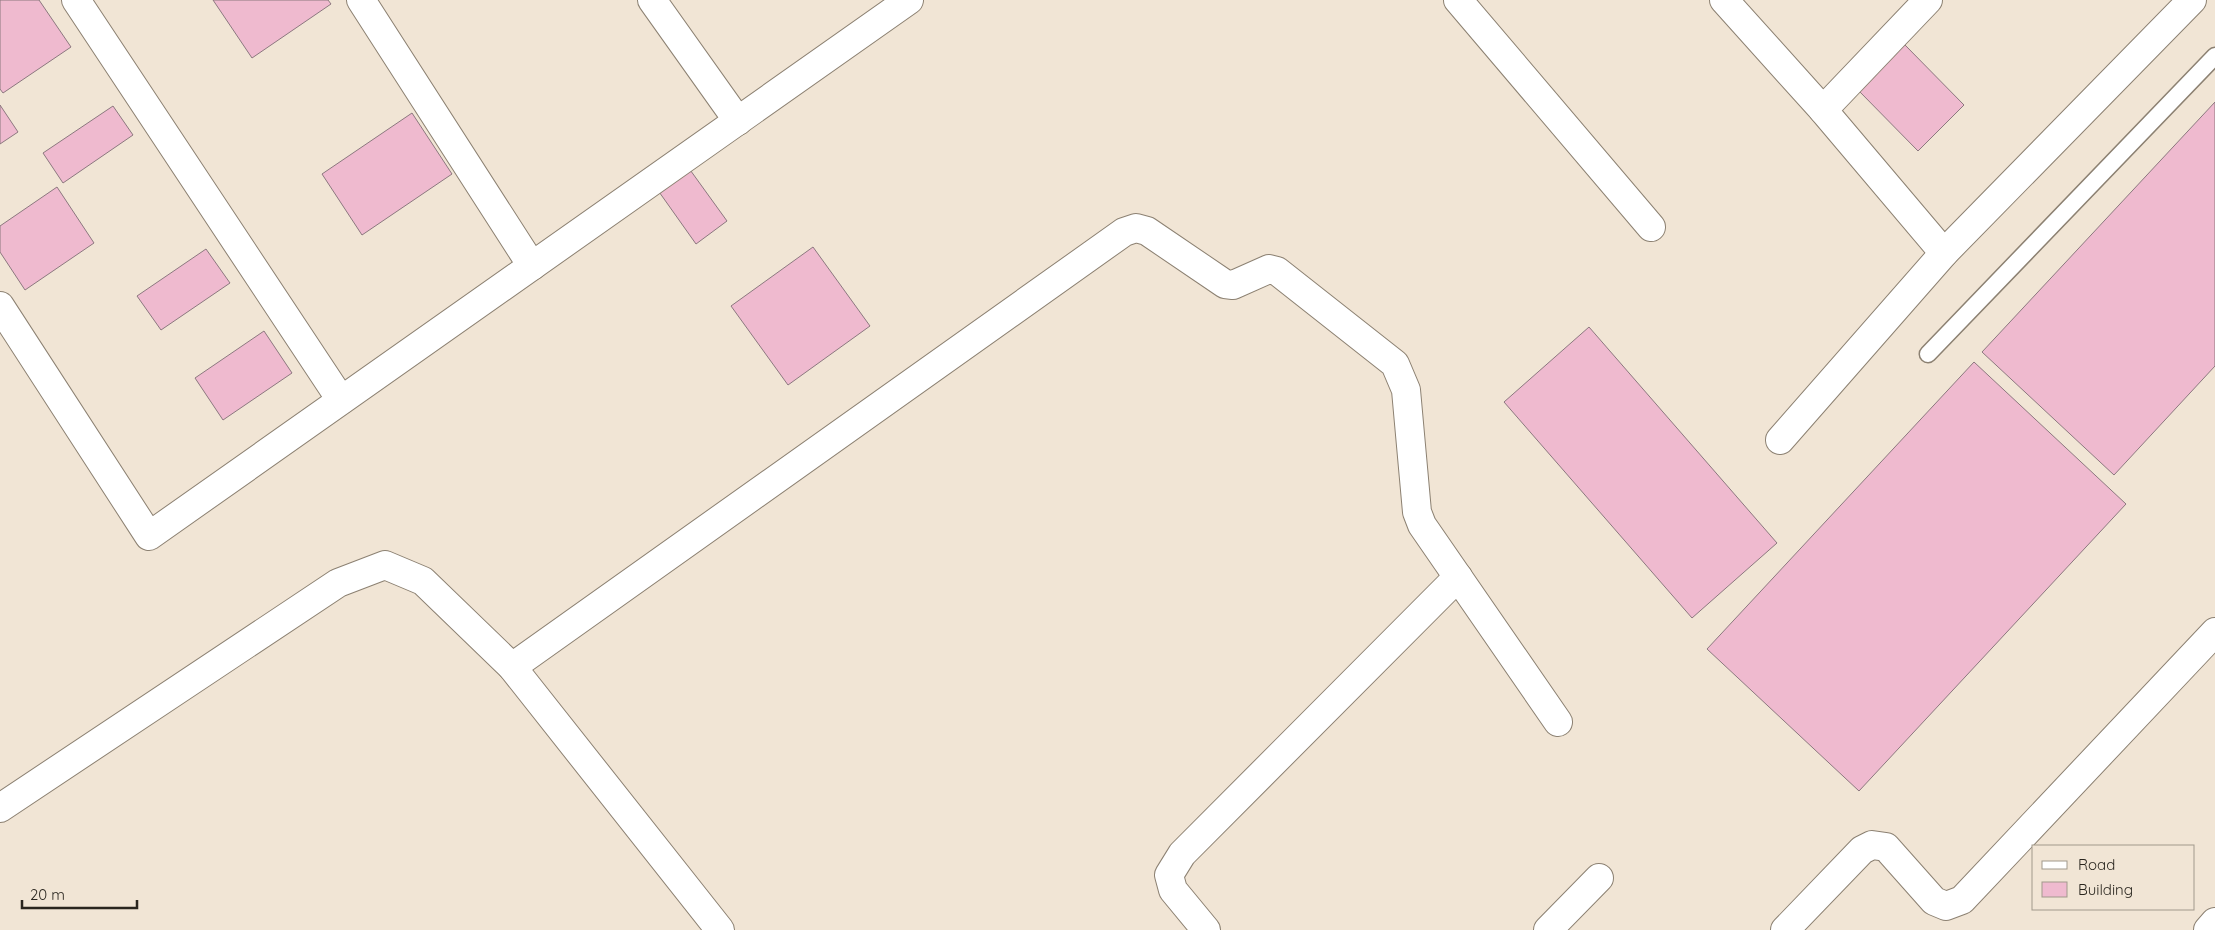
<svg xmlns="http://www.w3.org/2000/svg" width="2215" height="930" font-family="Quicksand,sans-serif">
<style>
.building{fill:#efbacf;stroke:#8c787f}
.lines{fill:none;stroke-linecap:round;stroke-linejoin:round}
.lane-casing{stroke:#8c8172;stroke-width:19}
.street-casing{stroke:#8c8172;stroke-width:30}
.lane{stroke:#fff;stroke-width:16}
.street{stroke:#fff;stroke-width:28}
</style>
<rect width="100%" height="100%" fill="#f1e5d5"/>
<!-- building -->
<g class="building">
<polygon points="0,0 39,0 71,47 3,93 0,89"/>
<polygon points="213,0 328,0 331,4 252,58"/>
<polygon points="1905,45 1964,105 1918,151 1859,91"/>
<polygon points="2215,102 2215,366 2114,475 1982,352"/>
<polygon points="0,105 18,132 0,144"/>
<polygon points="113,106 133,135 63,183 43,153"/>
<polygon points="412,113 452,174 362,235 322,174"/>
<polygon points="688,167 727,221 696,244 657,189"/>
<polygon points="57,187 94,243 25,290 0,252 0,226"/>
<polygon points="813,247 870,326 788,385 731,306"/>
<polygon points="206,249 230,283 161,330 137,296"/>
<polygon points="1589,327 1777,543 1692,618 1504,402"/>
<polygon points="264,331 292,373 223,420 195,378"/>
<polygon points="1974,362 2126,504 1859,791 1707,649"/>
</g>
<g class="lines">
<!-- lane casing -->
<g class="lane-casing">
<polyline id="lane" points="1928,354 2215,56"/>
</g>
<!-- street casing -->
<g class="street-casing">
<g id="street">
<polyline points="76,0 341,400"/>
<polyline points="361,0 532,266"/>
<polyline points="652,0 738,121"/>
<polyline points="1458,0 1651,227"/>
<polyline points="1724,0 1823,110 1944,253"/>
<polyline points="1823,110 1928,0"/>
<polyline points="0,306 149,536 909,0"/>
<polyline points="1780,440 1944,253 2192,0"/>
<polyline points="512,667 1124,232 1136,228 1147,231 1225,284 1233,285 1269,269 1277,271 1395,364 1406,390 1417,512 1422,525 1558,722"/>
<polyline points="0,808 338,583 385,565 423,581 512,667 720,930"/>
<polyline points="1206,930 1173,890 1169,875 1182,854 1458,577"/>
<polyline points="1548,930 1599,878"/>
<polyline points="1785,930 1862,850 1872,845 1886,847 1934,901 1946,906 1962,900 2215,632"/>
<polyline points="2208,930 2215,922"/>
</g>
</g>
<!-- lane -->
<use href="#lane" class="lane"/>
<!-- street -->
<use href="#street" class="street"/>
</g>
<!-- legend -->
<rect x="2032" y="845" width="162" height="65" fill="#f1e5d5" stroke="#a1998c"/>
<rect x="2042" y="861" width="25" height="8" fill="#ffffff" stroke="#a1998c"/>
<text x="2078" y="870" font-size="15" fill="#2a261f">Road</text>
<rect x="2042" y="882" width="25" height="15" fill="#efbacf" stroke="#a1998c"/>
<text x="2078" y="895" font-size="15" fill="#2a261f">Building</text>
<!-- scale -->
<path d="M22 900v8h115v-8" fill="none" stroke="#2a261f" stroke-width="2.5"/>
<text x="30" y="900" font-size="15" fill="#2a261f" stroke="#f1e5d5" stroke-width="4" paint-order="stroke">20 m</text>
</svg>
